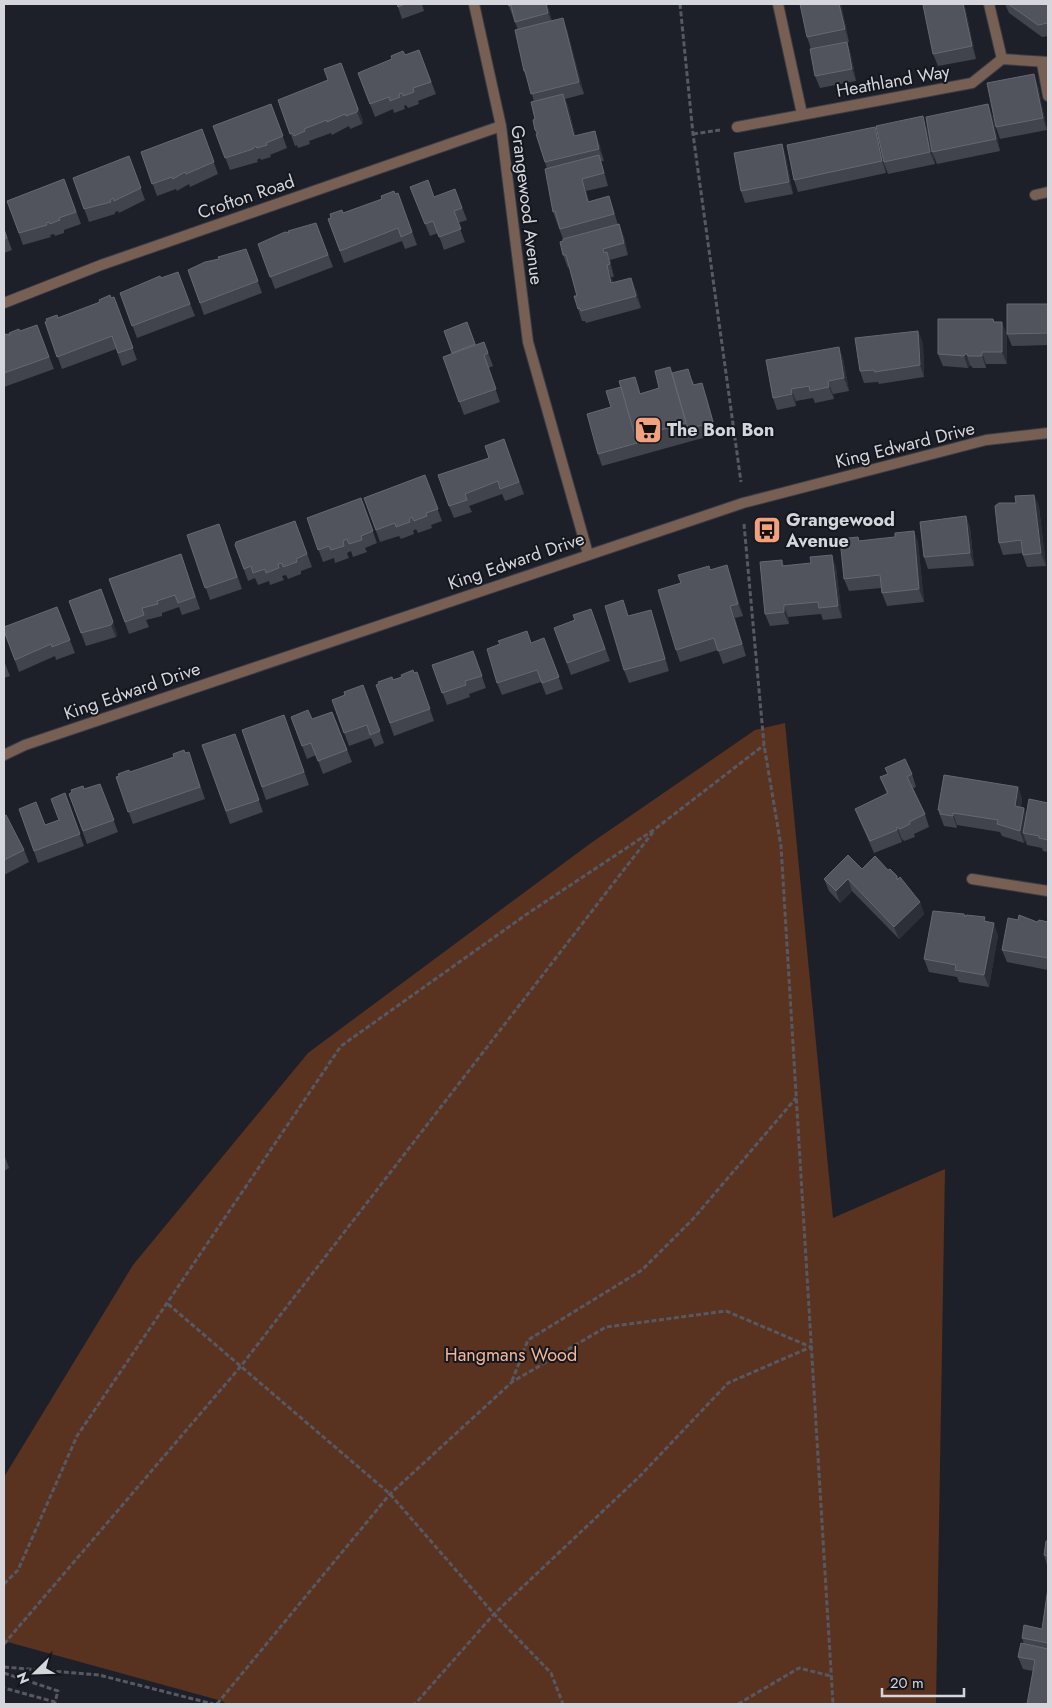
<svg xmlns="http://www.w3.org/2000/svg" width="1052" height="1708" font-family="Jost,sans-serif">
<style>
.green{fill:#5a3220}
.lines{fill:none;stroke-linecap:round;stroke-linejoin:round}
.lane-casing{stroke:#3b3d46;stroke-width:12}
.street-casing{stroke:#3b3d46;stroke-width:12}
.path{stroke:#575861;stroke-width:3;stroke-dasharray:5 2.5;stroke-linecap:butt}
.lane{stroke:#775f54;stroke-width:10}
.street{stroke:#775f54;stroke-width:10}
.wall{fill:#41444d}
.shaded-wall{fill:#2c2f38}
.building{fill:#51545c;stroke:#666870}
.labels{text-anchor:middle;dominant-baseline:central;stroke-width:4;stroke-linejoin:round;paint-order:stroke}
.street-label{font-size:18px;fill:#d5d6dc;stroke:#15171f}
.poi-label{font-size:18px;font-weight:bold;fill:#d5d6dc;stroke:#15171f;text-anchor:start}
.park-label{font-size:18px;fill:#f7b597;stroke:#15171f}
</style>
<rect width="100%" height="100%" fill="#1e2029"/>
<!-- green -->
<polygon class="green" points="785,723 833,1218 945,1169 936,1704 227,1704 222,1701 4,1641 4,1477 133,1265 308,1053 591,843 755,730"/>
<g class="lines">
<!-- lane casing -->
<g class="lane-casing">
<g id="lane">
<polyline points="1042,63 1048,96"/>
<polyline points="1035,195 1048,192"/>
</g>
</g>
<!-- street casing -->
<g class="street-casing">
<g id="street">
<polyline points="474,4 501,126 528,342 588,554"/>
<polyline points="778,4 802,114"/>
<polyline points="989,4 1002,59"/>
<polyline points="737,127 972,83 1002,59 1048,62"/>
<polyline points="4,303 101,265 501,126"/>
<polyline points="4,755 25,745 743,503 986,440 1048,433"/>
<polyline points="972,879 1048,891"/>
</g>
</g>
<!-- path -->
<g class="path">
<polyline points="680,4 693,134 741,482"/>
<polyline points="693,134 720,130"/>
<polyline points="744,524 764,745 781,846 833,1704"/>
<polyline points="168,1304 390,1494 494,1614 551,1673 563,1704"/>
<polyline points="512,1381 528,1340 642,1270 693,1219 796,1098"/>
<polyline points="4,1584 18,1570 77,1436 341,1046 527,914 655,829 764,745"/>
<polyline points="4,1644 241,1366 653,832"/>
<polyline points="4,1667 99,1675 213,1704"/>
<polyline points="4,1673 58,1691 55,1702 4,1688"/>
<polyline points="217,1704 390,1494 512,1382 606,1327 726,1311 811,1347 728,1383 640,1476 494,1614 415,1704"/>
<polyline points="738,1704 799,1668 831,1676"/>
</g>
<!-- lane -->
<use href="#lane" class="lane"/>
<!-- street -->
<use href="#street" class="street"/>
</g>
<!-- wall -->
<g class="wall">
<polygon points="397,4 422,4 424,11 402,19"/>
<polygon points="508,4 547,4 552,21 567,30 584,94 565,99 568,106 575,135 599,143 604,161 601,161 608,186 586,191 589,202 609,196 613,208 618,225 619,224 624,237 628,255 610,260 614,277 611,277 613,282 636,290 641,308 586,323 585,321 582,321 578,309 577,296 569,267 568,268 563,255 563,239 553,212 547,169 535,130 534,102 529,83 524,71 518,30"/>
<polygon points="841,4 849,42 844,43 847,42 851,55 856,81 820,88 815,76 811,49 807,37"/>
<polygon points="926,4 964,4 966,11 976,59 938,66 933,54"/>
<polygon points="1005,4 1048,4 1048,36 1042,37 1009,13"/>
<polygon points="419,50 436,94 418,101 419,104 408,108 406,105 404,106 405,109 394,113 393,109 375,117 358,73"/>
<polygon points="341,63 363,121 362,124 350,129 349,126 332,135 331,133 309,141 310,144 298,148 297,145 295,146 278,100 328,80"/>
<polygon points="1038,86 1047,130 1000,139 996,127"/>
<polygon points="271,104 287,148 270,155 271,157 261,160 260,158 257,160 258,162 230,170 213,126"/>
<polygon points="993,117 1000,151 937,164 932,152"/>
<polygon points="927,128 935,164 888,174 884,163 886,173 798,192 794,180 878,136"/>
<polygon points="202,129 218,174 190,187 189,184 177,191 176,189 157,196 141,152"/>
<polygon points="782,144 786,157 793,194 745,203 741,191"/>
<polygon points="129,156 145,200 119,213 118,211 115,212 115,214 89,222 73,178"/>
<polygon points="64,179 81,224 64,230 64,233 55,236 54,234 50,235 51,237 23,245 7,201"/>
<polygon points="410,187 434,197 455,189 467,220 458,223 465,242 444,250 438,233 430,236"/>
<polygon points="398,193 417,245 405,249 402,241 344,263 328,219"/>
<polygon points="316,223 333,267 275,289 258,244"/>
<polygon points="4,229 12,250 4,253"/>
<polygon points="246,249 262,293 204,315 188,270"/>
<polygon points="178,272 195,316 137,338 120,293"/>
<polygon points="114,297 137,360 122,366 116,349 62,369 45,322"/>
<polygon points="1048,304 1048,345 1012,346 1007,334"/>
<polygon points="993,319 994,322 1007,334 1007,364 986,364 986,368 973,368 970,365 968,368 943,366 938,354"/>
<polygon points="467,322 476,345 484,342 493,366 488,368 500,402 464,415 443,357 452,353 444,331"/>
<polygon points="37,325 54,369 4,387 4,335 10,335"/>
<polygon points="918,331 923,344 924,377 879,384 878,382 864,383 860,371"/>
<polygon points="839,347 843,359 849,391 833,394 834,399 815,403 813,398 796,401 796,406 777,410 773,398"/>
<polygon points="672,373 693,381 694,385 706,395 717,434 602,466 598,454 611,407 641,393 659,388"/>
<polygon points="504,439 524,494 505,501 502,494 469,506 472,512 454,518 449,506"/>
<polygon points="425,475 442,521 431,525 432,528 418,533 416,529 413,531 414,534 401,539 399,536 380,542 364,498"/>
<polygon points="1034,495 1039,507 1046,566 1027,567 1022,553 1003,555 999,543"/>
<polygon points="361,498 377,543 365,548 367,552 353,557 351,551 347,553 349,558 335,563 334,558 323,562 307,518"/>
<polygon points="966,516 970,528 974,566 928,569 924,557"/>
<polygon points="295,521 312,567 301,571 301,574 288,579 286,575 282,576 284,580 270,585 269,581 258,585 255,578 248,581 235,545"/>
<polygon points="219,524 242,589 210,600 187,535"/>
<polygon points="914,531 918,543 924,602 887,606 882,593 881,588 849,591 844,579 858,537 859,541 895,537"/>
<polygon points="181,554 200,609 182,615 179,607 162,613 162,616 146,620 149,627 129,634 109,579"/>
<polygon points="782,560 784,566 836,567 842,618 823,620 821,614 788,617 789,624 770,626 765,614"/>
<polygon points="727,565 743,616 735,618 746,656 723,664 718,650 680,662 676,650 681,583 710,570"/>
<polygon points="101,589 117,634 116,637 86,646 69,601"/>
<polygon points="57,607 75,653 56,660 55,656 19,672 4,631"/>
<polygon points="591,609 610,661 571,675 554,628 575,620"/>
<polygon points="629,616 655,622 669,671 629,683 624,670"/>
<polygon points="544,638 563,689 546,695 541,682 502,695 497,683 531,643"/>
<polygon points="473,651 486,688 469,694 470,697 447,705 432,665"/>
<polygon points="4,661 10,676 4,678"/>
<polygon points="417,672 434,721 394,736 376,685"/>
<polygon points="363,685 384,743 375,747 371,738 349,746 332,700 345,695"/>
<polygon points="332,712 352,762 323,774 316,755 307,759 291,717 312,719"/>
<polygon points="284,715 309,785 266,800 242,730"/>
<polygon points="235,734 263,812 230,824 202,745"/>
<polygon points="189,752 205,799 133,824 116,777"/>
<polygon points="912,774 916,787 913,788 925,814 929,827 914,834 915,837 904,841 902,839 902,842 874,853 860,821 855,809 887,794 880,777"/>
<polygon points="100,784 118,832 87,844 69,794"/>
<polygon points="1018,787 1022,799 1021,807 1024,808 1026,815 1048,803 1048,852 1043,851 1042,848 1027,845 1025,839 1024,843 1002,836 1000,832 957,825 957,828 944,826 938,810"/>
<polygon points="65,793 84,846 38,863 19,809 45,825 59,820"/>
<polygon points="4,816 24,850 29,862 4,875"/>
<polygon points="862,869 888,870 897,876 898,879 920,902 924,914 899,939 852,891 840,903 829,891 824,879"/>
<polygon points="965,917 987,921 998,935 989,987 959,982 957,977 929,972 924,959"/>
<polygon points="1037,922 1048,922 1048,970 1007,962 1002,950"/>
<polygon points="4,1154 9,1168 4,1171"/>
<polygon points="1048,1541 1048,1568 1044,1555"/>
<polygon points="1048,1588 1048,1704 1033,1671 1023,1669 1018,1657 1024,1644 1022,1638 1042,1629"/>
</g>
<!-- shaded-wall -->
<g class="shaded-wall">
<polygon points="546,4 547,4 553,26 548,13"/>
<polygon points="839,4 841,4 849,42 845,29"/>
<polygon points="963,4 964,4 966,11 976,59 972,46"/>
<polygon points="563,18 567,30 584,94 579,82"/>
<polygon points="847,42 851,55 856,81 852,69"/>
<polygon points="1034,74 1038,86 1047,130 1043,118"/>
<polygon points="563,94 568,106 578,148 574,136"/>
<polygon points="988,104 993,117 1000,151 996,139"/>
<polygon points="358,109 363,121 362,124 357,112"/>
<polygon points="923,116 927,128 935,164 930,152"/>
<polygon points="875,127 879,139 886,173 882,161"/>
<polygon points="595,131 599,143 604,161 599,149"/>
<polygon points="782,144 786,157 793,194 789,182"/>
<polygon points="582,179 586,191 593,214 588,202"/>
<polygon points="619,224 624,237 628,255 624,243"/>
<polygon points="607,252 611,264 614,277 610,264"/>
<polygon points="607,265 611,277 616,295 611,283"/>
<polygon points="631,278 636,290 641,308 636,296"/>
<polygon points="1002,322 1007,334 1007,364 1002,352"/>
<polygon points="918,331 923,344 924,377 920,365"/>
<polygon points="839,347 843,359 849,391 844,378"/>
<polygon points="982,352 986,364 986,368 982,356"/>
<polygon points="966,353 970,365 968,368 964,356"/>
<polygon points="828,381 833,394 834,399 829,387"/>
<polygon points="702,383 706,395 717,434 713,422"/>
<polygon points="791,389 796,401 796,406 792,394"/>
<polygon points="1034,495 1039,507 1046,566 1041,553"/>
<polygon points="966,516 970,528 974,566 970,553"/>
<polygon points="914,531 918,543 924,602 919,589"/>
<polygon points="832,555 836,567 842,618 838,606"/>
<polygon points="727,565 731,577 743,616 738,604"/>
<polygon points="101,589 117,634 116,637 111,625"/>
<polygon points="784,605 788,617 789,624 784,612"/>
<polygon points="730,606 735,618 746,656 742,644"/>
<polygon points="651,610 655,622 669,671 665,659"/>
<polygon points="1018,787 1022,799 1019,818 1015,806"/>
<polygon points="1024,808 1028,820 1023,833 1025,839 1024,843 1020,831"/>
<polygon points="953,813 957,825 957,828 953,816"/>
<polygon points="897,827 902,839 902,842 897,830"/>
<polygon points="848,879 852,891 840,903 836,891"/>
<polygon points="920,902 924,914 899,939 894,927"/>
<polygon points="994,923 998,935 989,987 984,975"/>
</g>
<!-- building -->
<g class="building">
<polygon points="397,4 405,4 398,7"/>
<polygon points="508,4 546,4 548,13 515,22 511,5 509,6"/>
<polygon points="800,4 839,4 845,29 807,37"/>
<polygon points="932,4 963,4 972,46 933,54 923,5"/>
<polygon points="1008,4 1048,4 1048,23 1038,25"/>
<polygon points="563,18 579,82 531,94 525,71 524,71 515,30"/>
<polygon points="847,42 852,69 815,76 810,49"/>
<polygon points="419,50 431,82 413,88 414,92 403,96 402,93 399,94 400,97 390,101 389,97 370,104 358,73 392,59 391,56 403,51 405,55"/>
<polygon points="341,63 358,109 357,112 346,116 345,114 327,122 327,120 304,129 305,131 294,136 292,133 290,134 278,100 328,80 324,69"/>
<polygon points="1034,74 1043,118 996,127 987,83"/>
<polygon points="563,94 574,136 595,131 599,149 545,162 536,134 538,133 535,130 533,120 535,119 531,102"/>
<polygon points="271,104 283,136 266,143 267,145 257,148 256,146 253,148 253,149 225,158 213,126"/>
<polygon points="988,104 996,139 932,152 926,117"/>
<polygon points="923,116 930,152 884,162 876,126"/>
<polygon points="875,127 882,161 794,180 787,145"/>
<polygon points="202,129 214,162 186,174 185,172 173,179 172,177 152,184 141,152"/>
<polygon points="782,144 789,182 741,191 734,153"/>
<polygon points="599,155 604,173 582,179 588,202 609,196 614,214 560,229 555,211 553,212 545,169"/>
<polygon points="129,156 141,188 114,201 113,198 110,200 111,202 84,209 73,178"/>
<polygon points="64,179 76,212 59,218 60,220 50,224 49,222 46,223 47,225 19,233 7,201"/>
<polygon points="428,180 434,197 455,189 462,208 454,211 461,229 439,237 433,221 425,224 410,187"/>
<polygon points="394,191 395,194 398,193 412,232 401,237 398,228 340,251 328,219 331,218 330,214 342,210 343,213 382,199 381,196"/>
<polygon points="316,223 328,255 270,277 258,244 285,232 289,233 288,231"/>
<polygon points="619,224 624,243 603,249 604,253 607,252 610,264 607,265 611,283 631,278 636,296 581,311 580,308 578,309 574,296 577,296 566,255 563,255 560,242 563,241 563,239"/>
<polygon points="4,229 7,238 4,239"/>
<polygon points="246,249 258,281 200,303 188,270 205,262 219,259 218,257"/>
<polygon points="178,272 190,304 132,326 120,293 160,276 161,278"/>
<polygon points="110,295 111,298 114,297 133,348 118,353 112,336 57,357 45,322 47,321 46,319 57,315 58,318 100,302 99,300"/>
<polygon points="1007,304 1048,304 1048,333 1007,334"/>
<polygon points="938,319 993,319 994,322 1002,322 1002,352 982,352 982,356 968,356 966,353 964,356 938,354"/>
<polygon points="467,322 475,344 452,353 444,331"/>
<polygon points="37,325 49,357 4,373 4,335 6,334 10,335 9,333 19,329 20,331"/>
<polygon points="918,331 920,365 875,372 874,370 860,371 855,338"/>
<polygon points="484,342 488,353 484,355 496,389 459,402 443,357"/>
<polygon points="839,347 844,378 828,381 829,387 810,391 809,386 791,389 792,394 773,398 766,360"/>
<polygon points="670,367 686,423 635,437 619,381 635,377 640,394 659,388 655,371"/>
<polygon points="688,369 693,385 702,383 713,422 688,429 672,373"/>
<polygon points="621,387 637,443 598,454 587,414 611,407 606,391"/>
<polygon points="504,439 519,482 500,489 498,481 465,494 467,500 449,506 438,475 489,458 485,446"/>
<polygon points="425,475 438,509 426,513 427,516 414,521 412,517 409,519 410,522 396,527 395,523 376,530 364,498"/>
<polygon points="1034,495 1041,553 1023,555 1021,540 999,543 995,506 999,503 1016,503 1015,496"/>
<polygon points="361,498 373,531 361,536 362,540 349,544 347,539 343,541 344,546 331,550 329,546 318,550 307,518"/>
<polygon points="966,516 970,553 924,557 920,522"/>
<polygon points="295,521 307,554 296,559 297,562 283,567 282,563 278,564 279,568 266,573 265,569 253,573 251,566 244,569 235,545 236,542"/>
<polygon points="219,524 237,577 205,588 187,535"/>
<polygon points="914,531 919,589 882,593 880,575 844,579 840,539 858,537 859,541 876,539 895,537 895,533"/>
<polygon points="181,554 195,597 178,603 175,595 157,601 158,604 142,608 144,615 125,622 109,579"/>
<polygon points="832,555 838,606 819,608 818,602 784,605 784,612 765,614 760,562 782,560 782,566 811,563 810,557"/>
<polygon points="727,565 738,604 730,606 742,644 718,651 714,638 676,650 658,590 681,583 678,575 709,566 710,570"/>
<polygon points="101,589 113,622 111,625 81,633 69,601"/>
<polygon points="623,600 628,616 651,610 665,659 624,670 605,606"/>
<polygon points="57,607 70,640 52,647 51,644 15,660 4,631 4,627"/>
<polygon points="591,609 605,649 567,663 554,628 575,620 573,615"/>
<polygon points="527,631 531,643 544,638 559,677 542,683 537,670 497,683 487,649 500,644 498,641"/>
<polygon points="473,651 482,676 465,681 466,685 442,693 432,665"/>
<polygon points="413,670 414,673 417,672 430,709 390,723 376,685 379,684 378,682 392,677 393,680 402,677 401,675"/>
<polygon points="363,685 380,731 370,735 367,725 344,733 332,700 345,695 344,692"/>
<polygon points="308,710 312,719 332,712 347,750 318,761 311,743 302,746 291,717"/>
<polygon points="284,715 304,772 262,787 242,730"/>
<polygon points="235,734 259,800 226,811 202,745"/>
<polygon points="184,750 185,753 189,752 200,787 128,812 116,777 119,776 118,774 129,770 130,772 174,757 173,754"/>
<polygon points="905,759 912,774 907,777 925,814 909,822 910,824 900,829 897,827 897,830 870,841 855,809 888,793 880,777 888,774 885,768"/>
<polygon points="944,775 1018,787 1015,806 1024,808 1020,831 997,824 998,820 953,813 953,816 940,814 940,810 938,810"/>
<polygon points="100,784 114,820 83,831 69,794 72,792 71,790 83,786 84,789"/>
<polygon points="65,793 80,834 34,851 19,809 36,802 45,825 59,820 51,799"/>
<polygon points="1029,799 1048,803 1048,840 1039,838 1039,836 1023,833"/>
<polygon points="6,815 24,850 4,860 4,816"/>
<polygon points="848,855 862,869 875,856 888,870 890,869 897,876 897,880 900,877 920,902 894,927 848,879 836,891 824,879"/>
<polygon points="933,911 964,914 965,917 966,915 985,917 984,921 994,923 984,975 955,970 956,965 924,959"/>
<polygon points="1019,915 1037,922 1039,920 1048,922 1048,958 1002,950 1008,918 1018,920"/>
<polygon points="1046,1541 1048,1541 1048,1556 1044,1555"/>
<polygon points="1048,1588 1048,1643 1022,1638 1024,1625 1042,1629"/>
<polygon points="1021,1643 1048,1649 1048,1704 1027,1704 1035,1660 1018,1657"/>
</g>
<!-- icons -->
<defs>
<g id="supermarket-square" transform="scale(1.4375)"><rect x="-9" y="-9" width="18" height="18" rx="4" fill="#f1a17d" stroke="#15171f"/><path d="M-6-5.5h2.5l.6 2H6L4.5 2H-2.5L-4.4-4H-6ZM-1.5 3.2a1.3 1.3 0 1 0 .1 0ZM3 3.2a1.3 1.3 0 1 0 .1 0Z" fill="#111"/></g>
<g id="bus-square" transform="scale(1.4375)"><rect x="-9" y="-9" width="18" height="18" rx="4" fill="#f1a17d" stroke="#15171f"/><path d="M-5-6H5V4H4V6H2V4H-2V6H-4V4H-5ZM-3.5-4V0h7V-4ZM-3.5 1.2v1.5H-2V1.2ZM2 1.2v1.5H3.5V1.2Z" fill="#111"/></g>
</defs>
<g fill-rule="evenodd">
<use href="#supermarket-square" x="648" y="430"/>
<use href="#bus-square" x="767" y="530"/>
</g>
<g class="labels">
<!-- street labels -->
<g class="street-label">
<text transform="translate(893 81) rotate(-10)">Heathland Way</text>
<text transform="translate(246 197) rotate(-19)">Crofton Road</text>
<text transform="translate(527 205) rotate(83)">Grangewood Avenue</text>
<text transform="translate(905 445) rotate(-14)">King Edward Drive</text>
<text transform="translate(516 561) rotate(-19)">King Edward Drive</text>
<text transform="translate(132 691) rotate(-19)">King Edward Drive</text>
</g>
<!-- poi labels -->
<g class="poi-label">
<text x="667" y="430">The Bon Bon</text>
<text x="786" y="520">Grangewood<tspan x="786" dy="21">Avenue</tspan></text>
</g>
<!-- park labels -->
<g class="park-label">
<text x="511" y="1355">Hangmans Wood</text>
</g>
</g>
<!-- border -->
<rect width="1052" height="1708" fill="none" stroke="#d5d6dc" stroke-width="10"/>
<!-- north arrow -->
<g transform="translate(35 1673) rotate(247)" stroke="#15171f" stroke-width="4" paint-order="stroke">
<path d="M0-4L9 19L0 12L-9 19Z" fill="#d5d6dc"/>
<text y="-8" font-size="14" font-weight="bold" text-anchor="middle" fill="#d5d6dc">N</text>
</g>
<!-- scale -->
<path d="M882 1688v8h82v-8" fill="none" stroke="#d5d6dc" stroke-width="2.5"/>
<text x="890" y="1688" font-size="15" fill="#d5d6dc" stroke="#15171f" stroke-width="4" paint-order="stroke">20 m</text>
</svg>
